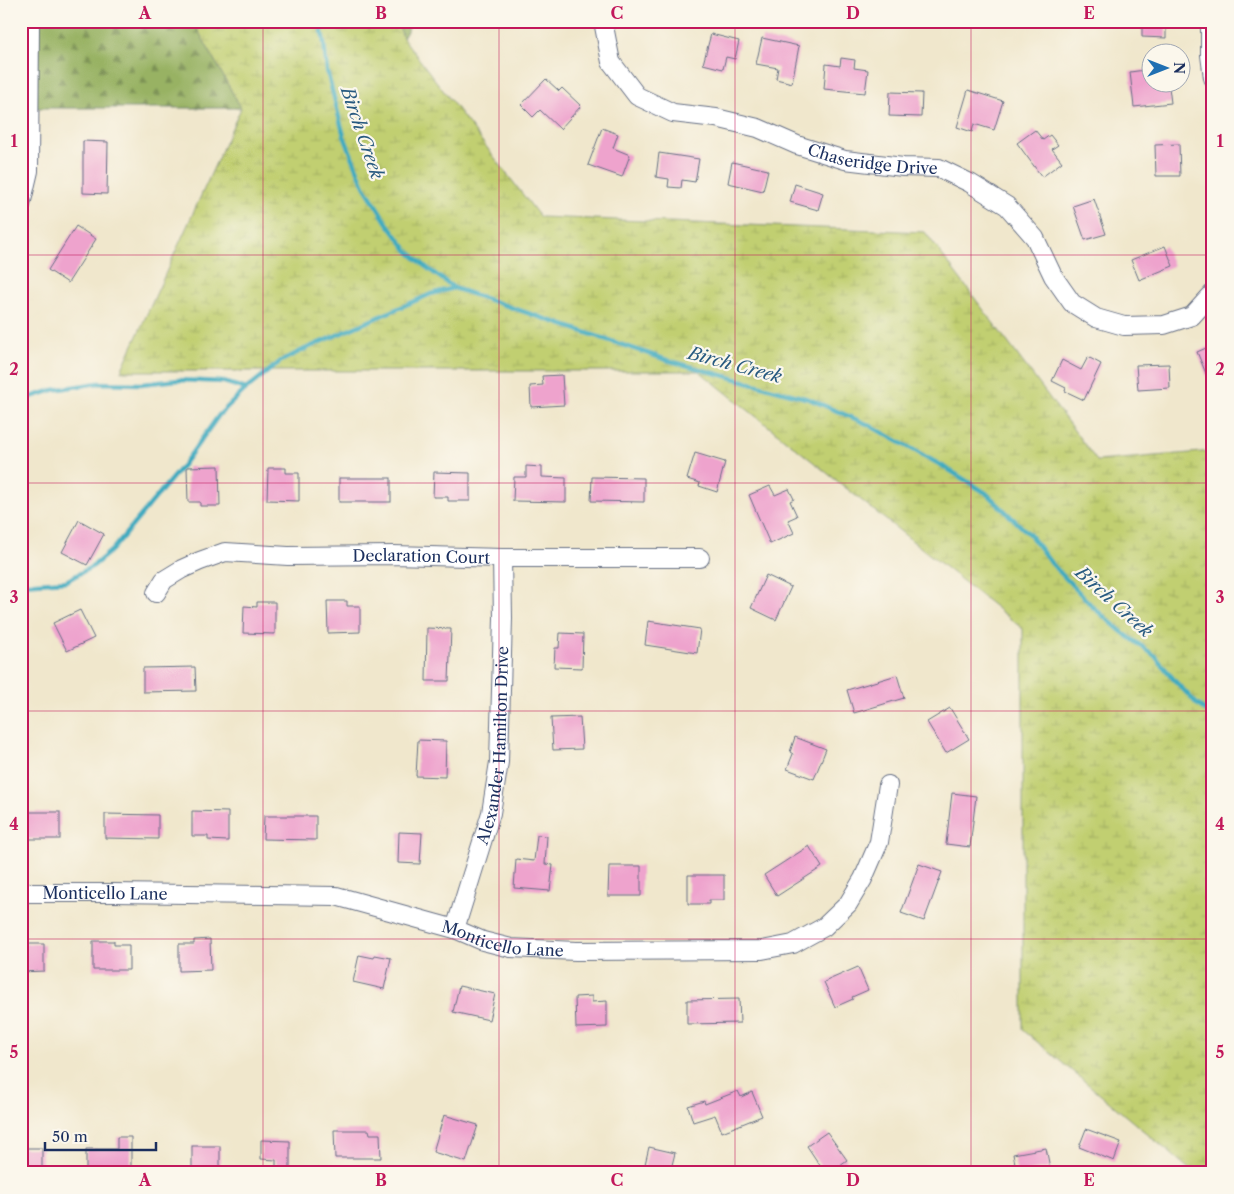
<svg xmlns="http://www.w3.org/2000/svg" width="1234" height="1194" font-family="'Libre Caslon Text',serif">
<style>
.forest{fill:url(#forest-firs);stroke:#5a7060}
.wetland{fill:url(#wetland-marsh);stroke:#6e7f68}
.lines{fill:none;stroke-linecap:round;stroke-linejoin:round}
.stream{stroke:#41abc0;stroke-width:4.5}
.building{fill:#eea3cd}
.minor-casing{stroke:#666f84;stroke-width:20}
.minor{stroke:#fff;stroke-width:18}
.grid{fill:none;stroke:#c2185b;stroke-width:1;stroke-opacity:0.55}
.labels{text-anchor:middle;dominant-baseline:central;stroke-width:4.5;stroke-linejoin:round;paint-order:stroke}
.street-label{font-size:16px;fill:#1b2f5e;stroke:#fbf7ec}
.water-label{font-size:18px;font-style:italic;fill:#285a80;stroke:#fbf7ec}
.neatline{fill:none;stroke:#c2185b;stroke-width:2}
.grid-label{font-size:16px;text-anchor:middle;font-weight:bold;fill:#c2185b}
</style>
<defs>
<pattern id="forest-firs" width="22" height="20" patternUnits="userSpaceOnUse" patternTransform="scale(1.25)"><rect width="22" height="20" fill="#98b263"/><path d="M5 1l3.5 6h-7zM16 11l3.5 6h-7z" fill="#7b9155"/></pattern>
<pattern id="wetland-marsh" width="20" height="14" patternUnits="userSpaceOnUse" patternTransform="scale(1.25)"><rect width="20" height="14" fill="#c1cf71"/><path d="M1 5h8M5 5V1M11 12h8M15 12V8" fill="none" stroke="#a5b264"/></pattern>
</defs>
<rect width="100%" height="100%" fill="#fbf7ec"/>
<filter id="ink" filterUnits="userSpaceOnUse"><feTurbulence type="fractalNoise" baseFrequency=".02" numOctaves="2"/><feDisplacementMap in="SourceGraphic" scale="10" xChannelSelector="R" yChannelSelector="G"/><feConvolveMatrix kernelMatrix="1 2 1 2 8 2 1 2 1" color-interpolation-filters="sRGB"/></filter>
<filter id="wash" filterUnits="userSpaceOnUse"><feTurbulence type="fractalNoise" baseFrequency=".0096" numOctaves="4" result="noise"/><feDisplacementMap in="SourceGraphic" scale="20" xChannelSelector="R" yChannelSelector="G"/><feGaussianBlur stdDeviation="1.12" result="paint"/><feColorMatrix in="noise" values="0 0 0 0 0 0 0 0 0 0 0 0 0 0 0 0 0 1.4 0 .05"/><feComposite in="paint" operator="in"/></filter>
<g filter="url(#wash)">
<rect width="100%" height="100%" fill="#f0e7cc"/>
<!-- forest -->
<g class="forest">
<polygon points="21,21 193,21 241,108 21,108"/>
<polygon points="397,21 413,21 403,38"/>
</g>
<!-- wetland -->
<polygon class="wetland" points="193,21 397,21 403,38 540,217 925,232 1097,461 1213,451 1213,1173 1194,1173 1023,1030 1023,629 699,371 121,371 241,108"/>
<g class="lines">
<!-- stream -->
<g class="stream">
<polyline points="320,21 324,43 327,71 344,136 364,186 387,223 408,251 426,267 454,288 667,360 809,399 867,424 946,468 986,493 1030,535 1051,563 1094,608 1122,632 1155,656 1175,681 1197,704 1213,717"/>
<polyline points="21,400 53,390 98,383 141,384 178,380 224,382 246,389"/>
<polyline points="21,584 66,581 93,566 112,550 183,465 219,415 246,389 281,361 305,349 431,294 454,288"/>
</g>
</g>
<g id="blocks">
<!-- building -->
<g class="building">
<polygon points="1142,21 1166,21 1166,38 1142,37"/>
<polygon points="711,34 739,41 735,59 726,57 723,69 703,64"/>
<polygon points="762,38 799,46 792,83 776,79 778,68 756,64"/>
<polygon points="841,58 855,60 854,68 868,70 865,93 824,89 826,64 840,66"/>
<polygon points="1152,69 1152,82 1161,82 1162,88 1169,87 1171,103 1134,107 1130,72"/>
<polygon points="546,79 559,91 562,88 581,106 560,129 540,110 533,117 521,105"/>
<polygon points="968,90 1003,101 994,130 974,124 972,132 957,127"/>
<polygon points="890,92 922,93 921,117 889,116"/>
<polygon points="602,128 618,134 613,148 630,155 622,177 588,165"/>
<polygon points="1035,130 1043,140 1050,135 1058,145 1052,149 1062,162 1042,177 1017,143"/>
<polygon points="83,141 108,142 107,194 83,193"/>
<polygon points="1179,144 1180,176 1156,176 1155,145"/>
<polygon points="659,153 699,159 695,182 682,180 681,188 668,187 669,179 656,177"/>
<polygon points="732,162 768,170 763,191 728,183"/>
<polygon points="795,184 823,193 818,210 790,202"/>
<polygon points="1094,199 1106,234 1085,240 1073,206"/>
<polygon points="76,226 96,239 68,283 48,270"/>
<polygon points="1165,246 1173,266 1139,280 1131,260"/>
<polygon points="1213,345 1213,390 1197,352"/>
<polygon points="1088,357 1101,364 1084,400 1065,391 1066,388 1052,381 1062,360 1081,370"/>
<polygon points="1169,364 1170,388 1138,390 1136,365"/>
<polygon points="562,375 564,405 531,407 530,386 543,385 542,376"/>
<polygon points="695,453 725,462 717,492 699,486 700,483 687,479"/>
<polygon points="219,466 220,506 200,506 200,502 188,502 187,467"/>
<polygon points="526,466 542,467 542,477 566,478 566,502 513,501 514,477 526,477"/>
<polygon points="268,468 286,468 286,473 299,473 299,501 267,500"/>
<polygon points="434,472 470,473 470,501 448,501 448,497 433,497"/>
<polygon points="592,477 644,478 644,502 591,501"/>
<rect x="339" y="478" width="52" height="24"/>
<polygon points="770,486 775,495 789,489 794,499 790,501 797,516 788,520 794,533 770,544 749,495"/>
<polygon points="79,520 104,534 87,565 62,552"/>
<polygon points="766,575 791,587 776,620 751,608"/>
<polygon points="327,601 347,601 347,606 360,606 360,632 328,633"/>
<polygon points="257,602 275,602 275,634 243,633 244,606 257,607"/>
<polygon points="80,610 94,638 67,651 53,623"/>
<polygon points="648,621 700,629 697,653 645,645"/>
<polygon points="427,628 451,629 449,681 426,681"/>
<polygon points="560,633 583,634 582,668 554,667 555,648 559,648"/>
<polygon points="195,667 196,691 143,692 143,668"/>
<polygon points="897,675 904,698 854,713 847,690"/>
<polygon points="950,708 969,739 946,753 927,722"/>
<polygon points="580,717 582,749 553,750 551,718"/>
<polygon points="795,737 826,749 814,779 787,769 793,754 790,752"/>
<polygon points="418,740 446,741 445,777 416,776"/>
<polygon points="952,793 976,796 970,847 946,844"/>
<polygon points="192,811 228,812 228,841 208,840 208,836 192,836"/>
<rect x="24" y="812" width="36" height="27"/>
<polygon points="105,814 158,815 158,839 105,838"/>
<polygon points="264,816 316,816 316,840 263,839"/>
<polygon points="399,832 422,833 420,864 398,863"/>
<polygon points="537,835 547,836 545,864 553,865 550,891 514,888 516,859 534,861"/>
<polygon points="809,846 822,867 777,896 764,875"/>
<polygon points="919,864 942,872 924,921 901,913"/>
<polygon points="609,866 641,866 641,896 608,896"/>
<polygon points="688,875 724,875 724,900 709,900 709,904 688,904"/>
<polygon points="210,939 211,970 179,971 179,944 194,944 194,940"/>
<polygon points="93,941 114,941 114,945 129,945 129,970 93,970"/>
<polygon points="21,944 44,944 44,971 21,972"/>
<polygon points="359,955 374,958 375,955 391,958 384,989 353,982"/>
<polygon points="858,967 868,990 852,997 853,999 835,1007 824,982"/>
<polygon points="459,986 495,994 489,1020 453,1012"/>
<polygon points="592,996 592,1002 607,1001 607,1027 576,1028 575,997"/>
<polygon points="739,999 740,1023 687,1024 687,1000"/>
<polygon points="738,1091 741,1097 752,1092 762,1116 722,1132 715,1115 693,1122 688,1106 704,1101 705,1104"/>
<polygon points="444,1115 478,1125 466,1162 433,1152"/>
<polygon points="1086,1129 1121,1142 1114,1161 1079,1147"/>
<polygon points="334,1130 369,1130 370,1134 380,1134 381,1158 335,1158"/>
<polygon points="827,1132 847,1160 829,1173 825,1173 807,1146"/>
<polygon points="117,1137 131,1137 131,1172 86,1172 86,1149 117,1149"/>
<polygon points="261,1140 290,1141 290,1173 276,1173 276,1160 261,1159"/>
<rect x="192" y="1146" width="28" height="27"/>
<polygon points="649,1147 675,1153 670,1173 643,1173"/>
<rect x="21" y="1148" width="21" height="25"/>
<polygon points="1046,1148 1050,1168 1017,1173 1013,1154"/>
</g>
</g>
</g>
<g filter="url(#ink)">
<use href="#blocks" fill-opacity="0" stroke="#666f84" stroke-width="1"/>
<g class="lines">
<!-- minor casing -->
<g class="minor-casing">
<g id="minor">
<path id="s1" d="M603,21L611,62L637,96L673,113L716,118L758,128L797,145L845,160L903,167L939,168L970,183L1007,206L1035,238L1053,276L1072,303L1096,318L1124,326L1164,325L1192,316L1213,293"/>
<polyline points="1210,21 1210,55 1213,78"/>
<polyline points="21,205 29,171 30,21"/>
<path id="s2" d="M156,593L164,580L182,569L200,561L225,552L288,556L394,555L502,558H700"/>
<path id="s3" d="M21,893H113L336,896L455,929L483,941L511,948L576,951L762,950L793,944L824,927L848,904L863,879L879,842L888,785"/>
<path id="s4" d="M455,929L491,813L499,762L503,618L502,558"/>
</g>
</g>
<!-- minor -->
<use href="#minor" class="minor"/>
</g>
</g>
<!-- grid -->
<path class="grid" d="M263,21V1173M499,21V1173M735,21V1173M971,21V1173M21,255H1213M21,483H1213M21,711H1213M21,939H1213"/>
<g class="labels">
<!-- street labels -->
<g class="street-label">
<text stroke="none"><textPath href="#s1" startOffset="331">Chaseridge Drive</textPath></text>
<text stroke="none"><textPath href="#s2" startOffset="279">Declaration Court</textPath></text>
<text stroke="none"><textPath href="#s4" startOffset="189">Alexander Hamilton Drive</textPath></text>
<text stroke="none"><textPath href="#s3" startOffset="84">Monticello Lane</textPath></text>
<text stroke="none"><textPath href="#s3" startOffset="488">Monticello Lane</textPath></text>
</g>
<!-- water labels -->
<g class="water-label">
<text transform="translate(362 133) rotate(71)">Birch Creek</text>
<text transform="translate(735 365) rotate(15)">Birch Creek</text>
<text transform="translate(1114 602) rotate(42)">Birch Creek</text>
</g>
</g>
<!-- margin -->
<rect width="1234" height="1194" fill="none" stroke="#fbf7ec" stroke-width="55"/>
<!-- north arrow -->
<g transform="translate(1166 68) rotate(90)"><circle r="24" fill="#fbf7ec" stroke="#a1a7b3"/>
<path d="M0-4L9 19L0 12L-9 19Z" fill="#1f6fb2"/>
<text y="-8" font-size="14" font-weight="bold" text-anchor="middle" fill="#1b2f5e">N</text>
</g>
<!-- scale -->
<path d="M45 1142v8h111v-8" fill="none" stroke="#1b2f5e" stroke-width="2.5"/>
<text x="52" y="1142" font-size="15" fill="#1b2f5e" stroke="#fbf7ec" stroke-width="4" paint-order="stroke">50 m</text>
<rect x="28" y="28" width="1178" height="1138" class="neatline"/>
<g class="grid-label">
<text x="145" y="19">A</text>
<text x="381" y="19">B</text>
<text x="617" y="19">C</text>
<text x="853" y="19">D</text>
<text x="1089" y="19">E</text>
<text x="14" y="147">1</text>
<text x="1220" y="147">1</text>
<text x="14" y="375">2</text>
<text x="1220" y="375">2</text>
<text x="14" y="603">3</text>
<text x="1220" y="603">3</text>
<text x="14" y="830">4</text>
<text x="1220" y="830">4</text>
<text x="14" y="1058">5</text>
<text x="1220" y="1058">5</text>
<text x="145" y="1186">A</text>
<text x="381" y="1186">B</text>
<text x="617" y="1186">C</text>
<text x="853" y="1186">D</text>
<text x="1089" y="1186">E</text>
</g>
</svg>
